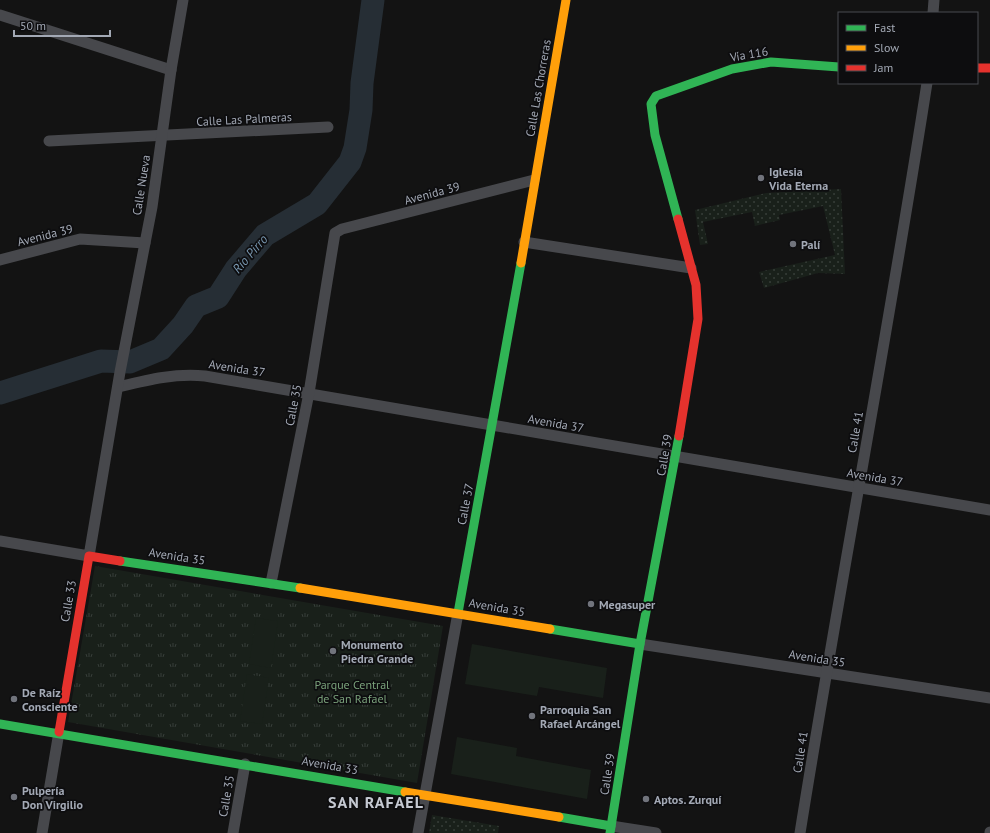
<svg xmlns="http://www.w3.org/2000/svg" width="990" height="833" font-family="'PT Sans',sans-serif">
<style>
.grass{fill:url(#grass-dots)}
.park{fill:url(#park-tufts)}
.garden{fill:#19201a}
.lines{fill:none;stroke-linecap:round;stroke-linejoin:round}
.river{stroke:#262e35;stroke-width:23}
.street{stroke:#47484c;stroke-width:11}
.fast{stroke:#30b455;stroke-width:9}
.slow{stroke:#ff9f0a;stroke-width:9}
.jam{stroke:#e5322d;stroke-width:9}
.poi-dot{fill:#71747c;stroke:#0d0d0f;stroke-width:1.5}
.labels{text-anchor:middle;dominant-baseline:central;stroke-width:3.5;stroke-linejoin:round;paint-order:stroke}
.street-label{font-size:12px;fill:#a3a9b5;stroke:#0d0d0f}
.poi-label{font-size:12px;font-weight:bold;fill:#a3a9b5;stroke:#0d0d0f;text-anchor:start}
.park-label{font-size:12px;fill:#7aa17b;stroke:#0d0d0f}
.water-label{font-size:13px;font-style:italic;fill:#7998b1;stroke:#0d0d0f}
.district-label{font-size:16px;font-weight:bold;letter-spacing:1px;fill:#c4c8d1;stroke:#0d0d0f}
</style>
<defs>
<pattern id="grass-dots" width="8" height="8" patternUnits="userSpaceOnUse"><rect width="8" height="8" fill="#19201a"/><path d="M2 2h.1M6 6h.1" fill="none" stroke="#373e39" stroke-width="1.8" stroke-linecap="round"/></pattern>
<pattern id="park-tufts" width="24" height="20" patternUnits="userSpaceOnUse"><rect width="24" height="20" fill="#19201a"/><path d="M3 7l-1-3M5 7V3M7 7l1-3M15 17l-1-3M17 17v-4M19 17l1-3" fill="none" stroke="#373e39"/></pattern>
</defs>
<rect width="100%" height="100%" fill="#131313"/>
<!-- grass -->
<g class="grass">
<polygon points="841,189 845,274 818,273 764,288 759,272 835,255 823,206 779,215 780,220 755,226 752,212 703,222 708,244 700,245 695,210 766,193"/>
<polygon points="432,815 499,826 498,833 429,833"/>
</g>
<!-- park -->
<polygon class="park" points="95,566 443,626 417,783 68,722"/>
<!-- garden -->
<g class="garden">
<polygon points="256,618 278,621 271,668 249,664"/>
<polygon points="472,644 607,668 603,698 539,687 537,696 465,684"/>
<polygon points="247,674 269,678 262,724 240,721"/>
<polygon points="457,737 517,748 516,756 591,770 587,799 451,774"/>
</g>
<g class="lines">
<!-- river -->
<polyline class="river" points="0,393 101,361 130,362 161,349 183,325 196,306 218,297 236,269 265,235 317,204 350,162 355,148 361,110 362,83 373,0"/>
<!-- street -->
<g class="street">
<polyline points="933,13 934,0"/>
<polyline points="0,15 171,70"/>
<polyline points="49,141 328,127"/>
<polyline points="524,242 691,268"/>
<polyline points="0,260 80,239 145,243"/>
<path d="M118,387C147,380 174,373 205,376L990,510"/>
<polyline points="0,541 89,556 120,372 152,207 171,70 183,0"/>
<polyline points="271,583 309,393 335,233 342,229 534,180"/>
<polyline points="640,644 990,698"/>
<polyline points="611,826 656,833"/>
<polyline points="42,833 59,732"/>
<polyline points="233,833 245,764"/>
<polyline points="418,833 458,613"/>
<path d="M800,833C840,583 888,334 927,83"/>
<polyline points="990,833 990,832"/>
</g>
<!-- fast -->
<g class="fast">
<polyline points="678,219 655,135 651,104 656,96 732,69 771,62 839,67"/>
<polyline points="120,561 300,588"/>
<polyline points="458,613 521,263"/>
<polyline points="550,629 640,644"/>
<polyline points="0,724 405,792"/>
<polyline points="559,817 611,826"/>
<polyline points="610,833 640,644 679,436"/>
</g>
<!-- slow -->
<g class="slow">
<polyline points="521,263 566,0"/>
<polyline points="300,588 550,629"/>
<polyline points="405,792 559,817"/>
</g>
<!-- jam -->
<g class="jam">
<polyline points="977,68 990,68"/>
<polyline points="678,219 696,285 698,319 679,436"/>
<polyline points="59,732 89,556 120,561"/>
</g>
</g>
<!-- markers -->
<g class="poi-dot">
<circle cx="761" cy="178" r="4"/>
<circle cx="793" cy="244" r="4"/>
<circle cx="591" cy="604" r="4"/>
<circle cx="333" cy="651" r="4"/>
<circle cx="14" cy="699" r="4"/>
<circle cx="532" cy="716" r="4"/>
<circle cx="14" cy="797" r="4"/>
<circle cx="646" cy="799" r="4"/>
</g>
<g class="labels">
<!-- street labels -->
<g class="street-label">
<text transform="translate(749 54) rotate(-10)">Vía 116</text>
<text transform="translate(538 88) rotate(-80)">Calle Las Chorreras</text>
<text transform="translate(244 119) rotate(-3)">Calle Las Palmeras</text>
<text transform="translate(141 185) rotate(-81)">Calle Nueva</text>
<text transform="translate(432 193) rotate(-15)">Avenida 39</text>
<text transform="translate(45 235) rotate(-14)">Avenida 39</text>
<text transform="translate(237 368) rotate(9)">Avenida 37</text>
<text transform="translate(293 405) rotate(-79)">Calle 35</text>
<text transform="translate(556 423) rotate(10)">Avenida 37</text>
<text transform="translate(855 432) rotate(-80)">Calle 41</text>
<text transform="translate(664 455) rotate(-80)">Calle 39</text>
<text transform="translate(875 477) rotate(10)">Avenida 37</text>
<text transform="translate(465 504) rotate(-79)">Calle 37</text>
<text transform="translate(177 556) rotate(9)">Avenida 35</text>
<text transform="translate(68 601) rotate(-80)">Calle 33</text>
<text transform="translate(497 607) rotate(10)">Avenida 35</text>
<text transform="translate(817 658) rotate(9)">Avenida 35</text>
<text transform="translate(800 752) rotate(-81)">Calle 41</text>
<text transform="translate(330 765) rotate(10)">Avenida 33</text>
<text transform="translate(607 774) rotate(-81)">Calle 39</text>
<text transform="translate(226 796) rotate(-80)">Calle 35</text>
</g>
<!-- poi labels -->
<g class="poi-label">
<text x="769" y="171">Iglesia<tspan x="769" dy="14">Vida Eterna</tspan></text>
<text x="801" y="244">Palí</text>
<text x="599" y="604">Megasuper</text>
<text x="341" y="644">Monumento<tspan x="341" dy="14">Piedra Grande</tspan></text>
<text x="22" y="692">De Raíz<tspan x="22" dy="14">Consciente</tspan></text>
<text x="540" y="709">Parroquia San<tspan x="540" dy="14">Rafael Arcángel</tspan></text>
<text x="22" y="790">Pulpería<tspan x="22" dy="14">Don Virgilio</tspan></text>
<text x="654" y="799">Aptos. Zurquí</text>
</g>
<!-- park labels -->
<g class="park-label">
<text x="352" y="684">Parque Central<tspan x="352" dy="14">de San Rafael</tspan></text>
</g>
<!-- water labels -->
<g class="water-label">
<text transform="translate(250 254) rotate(-49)">Río Pirro</text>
</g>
<!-- district labels -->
<g class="district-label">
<text x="376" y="802">SAN RAFAEL</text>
</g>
</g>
<!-- legend -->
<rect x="838" y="12" width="140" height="72" fill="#0d0d0f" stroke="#494b51"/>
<rect x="846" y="25" width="20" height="6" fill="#30b455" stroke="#494b51"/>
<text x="874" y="32" font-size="12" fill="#a3a9b5">Fast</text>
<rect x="846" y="45" width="20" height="6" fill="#ff9f0a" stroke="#494b51"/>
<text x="874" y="52" font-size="12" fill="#a3a9b5">Slow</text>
<rect x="846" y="65" width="20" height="6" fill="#e5322d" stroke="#494b51"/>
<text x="874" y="72" font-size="12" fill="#a3a9b5">Jam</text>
<!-- scale -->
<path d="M14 30v6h96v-6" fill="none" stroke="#a3a9b5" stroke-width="2"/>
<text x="20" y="30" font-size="12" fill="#a3a9b5" stroke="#0d0d0f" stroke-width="3" paint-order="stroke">50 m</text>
</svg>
